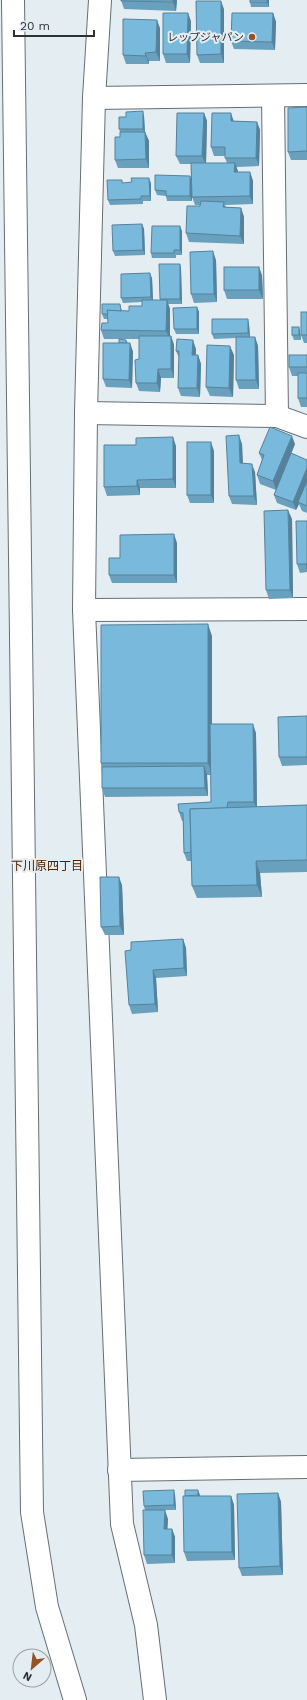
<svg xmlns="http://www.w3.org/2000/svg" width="307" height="1700" font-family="'Work Sans','Noto Sans JP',sans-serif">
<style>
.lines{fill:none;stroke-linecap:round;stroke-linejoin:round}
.minor-casing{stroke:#676f73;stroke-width:24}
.minor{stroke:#fff;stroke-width:22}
.wall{fill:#68a0bd}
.shaded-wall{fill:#55829a}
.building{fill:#79badc;stroke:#55829a}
.poi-dot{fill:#965224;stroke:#e4edf2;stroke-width:1.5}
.labels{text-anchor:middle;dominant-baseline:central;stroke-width:4;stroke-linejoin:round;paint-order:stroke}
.poi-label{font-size:11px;fill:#2e3133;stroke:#e4edf2;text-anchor:end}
.neighbourhood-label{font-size:12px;fill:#4e2200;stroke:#e4edf2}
</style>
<rect width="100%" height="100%" fill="#e4edf2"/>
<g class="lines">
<!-- minor casing -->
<g class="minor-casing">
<g id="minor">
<polyline points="13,0 32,1512 47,1607 75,1700"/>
<polyline points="100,0 94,98 86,413 84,610 122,1524 146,1625 155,1700"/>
<polyline points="273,96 277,416"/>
<polyline points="94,98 307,95"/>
<polyline points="86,413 277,416 307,427"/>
<polyline points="84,610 307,609"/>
<polyline points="119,1470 307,1467"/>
</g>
</g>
<!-- minor -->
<use href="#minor" class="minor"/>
</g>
<!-- wall -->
<g class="wall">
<polygon points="121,0 177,0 176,11 124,9"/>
<polygon points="269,0 269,7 251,7 250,2"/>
<polygon points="224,9 224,63 200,63 197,55"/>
<polygon points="273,13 276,22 275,50 234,49 231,41"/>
<polygon points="191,21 190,63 166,63 163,54"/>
<polygon points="160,28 160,61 149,61 149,64 126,64 123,55"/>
<polygon points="307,107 307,160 291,160 288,152"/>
<polygon points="204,113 207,121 206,163 227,163 225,158 225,156 214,156 211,147 234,121 257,122 260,130 259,166 236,167 238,172 250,172 253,181 253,204 225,205 226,207 241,208 244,217 244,244 189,242 186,233 200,205 195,205 192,197 192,201 167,201 166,196 157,195 155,190 191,179 191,164 180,164 176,156"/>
<polygon points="144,116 145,132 149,141 149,168 118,168 115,160 120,137 120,132 119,129 126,117"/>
<polygon points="123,183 151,183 151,201 143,201 143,204 110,205 108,200"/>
<polygon points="142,224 144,229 145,255 115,256 113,251"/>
<polygon points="182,231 182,255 176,255 176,258 152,258 151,253"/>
<polygon points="216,260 217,302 194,303 191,294"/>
<polygon points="180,264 181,269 182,304 168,304 170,309 170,336 171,336 174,345 174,378 161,378 160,392 139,391 136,383 139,359 139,339 104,339 101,330 108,323 108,319 104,319 102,314 122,309 122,311 129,311 142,306 142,302 123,303 121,298 152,278 153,300 160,300 160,299"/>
<polygon points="262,275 263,299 227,299 224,290"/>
<polygon points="197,307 199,312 199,334 176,334 174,329"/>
<polygon points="307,312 307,351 307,343 304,343 301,335"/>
<polygon points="249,324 250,337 255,337 258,346 259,389 239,389 236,380 236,338 214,339 212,334"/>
<polygon points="299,327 300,332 301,340 294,340 292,335"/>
<polygon points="126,340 128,343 130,343 133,352 132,388 106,387 103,379 119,343"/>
<polygon points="196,349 196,355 198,355 201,364 200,397 181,396 178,388 179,358 176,351"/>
<polygon points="234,355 233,397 210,396 206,387"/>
<polygon points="307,355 307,407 301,407 298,398 298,376 292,376 289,367"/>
<polygon points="242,444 243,463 255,472 257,505 232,504 229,496"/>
<polygon points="295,444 291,454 307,460 307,513 302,511 299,504 296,510 277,503 274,495 276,490 260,484 257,475 262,460 259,453"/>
<polygon points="176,446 176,488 140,488 140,495 107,496 104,487"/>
<polygon points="214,451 214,503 190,503 187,495"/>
<polygon points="292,519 293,598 269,599 266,590"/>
<polygon points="307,521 307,572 300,573 297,564"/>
<polygon points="177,543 177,583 112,583 109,575 120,558"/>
<polygon points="212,636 212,724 256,733 257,807 307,805 307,872 260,873 262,897 197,898 192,886 191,861 187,861 184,853 183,821 182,821 179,812 211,802 211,775 207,775 208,796 105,797 102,788 102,767 101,763"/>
<polygon points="307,716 307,765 282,766 279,757"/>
<polygon points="122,885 124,935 105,935 101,927"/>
<polygon points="183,939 186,948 187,976 156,978 158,1012 132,1014 129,1005 131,950"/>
<polygon points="278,1493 281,1502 283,1575 242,1576 239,1568"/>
<polygon points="175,1495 176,1510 157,1510 168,1519 167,1529 172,1529 175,1537 175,1563 147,1564 144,1555 145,1510 144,1506"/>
<polygon points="200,1495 200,1496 231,1496 234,1505 235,1560 187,1561 184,1552 185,1496"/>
</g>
<!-- shaded-wall -->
<g class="shaded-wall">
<polygon points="173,0 177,0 176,11 173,2"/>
<polygon points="267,0 269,0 269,7 267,2"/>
<polygon points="221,1 224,9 224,63 221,54"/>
<polygon points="188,13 191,21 190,63 187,54"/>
<polygon points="273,13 276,22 275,50 272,42"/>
<polygon points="157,20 160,28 160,61 156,52"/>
<polygon points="145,53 149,61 149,64 146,56"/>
<polygon points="143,111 144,116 145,134 143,129"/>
<polygon points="204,113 207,121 206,165 202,156"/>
<polygon points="231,113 234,122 231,121"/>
<polygon points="257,122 260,130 259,166 256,158"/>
<polygon points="145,132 149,141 149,168 146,159"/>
<polygon points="235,163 238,171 237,181 234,172"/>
<polygon points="250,172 253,181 253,204 250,196"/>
<polygon points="190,176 192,181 192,201 190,196"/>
<polygon points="149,178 151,183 151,201 150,196"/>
<polygon points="241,208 244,217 244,244 240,236"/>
<polygon points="142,224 144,229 145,255 143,250"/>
<polygon points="180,226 182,231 182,255 180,250"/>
<polygon points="213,251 216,260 217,302 214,294"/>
<polygon points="180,264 181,269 182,304 180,299"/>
<polygon points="259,267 262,275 263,299 259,290"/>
<polygon points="150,273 152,278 153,302 151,297"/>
<polygon points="167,300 170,309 170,340 166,331"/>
<polygon points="197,307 199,312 199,334 197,329"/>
<polygon points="248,319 249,324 250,338 248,333"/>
<polygon points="299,327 300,332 301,340 299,335"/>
<polygon points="171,336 174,345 174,378 171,369"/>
<polygon points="255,337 258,346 259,389 256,380"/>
<polygon points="193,340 196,349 195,364 192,355"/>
<polygon points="130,343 133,352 132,388 129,380"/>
<polygon points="230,346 234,355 233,397 229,388"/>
<polygon points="198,355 201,364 200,397 197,388"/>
<polygon points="158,369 161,378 160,392 157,383"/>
<polygon points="239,435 242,444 243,472 240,463"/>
<polygon points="292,436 295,444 276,490 273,481"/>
<polygon points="173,437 176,446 176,488 173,479"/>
<polygon points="211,442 214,451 214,503 211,495"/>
<polygon points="252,464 255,472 257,505 254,496"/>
<polygon points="307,468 307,485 298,502 299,504 296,510 293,502"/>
<polygon points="137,480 140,488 140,495 137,486"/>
<polygon points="288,510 292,519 293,598 290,590"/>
<polygon points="174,534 177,543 177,583 174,575"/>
<polygon points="208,624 212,636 212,775 208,763"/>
<polygon points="253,724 256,733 257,810 254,802"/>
<polygon points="204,766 207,774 208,796 205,788"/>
<polygon points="256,861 260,873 262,897 257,885"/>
<polygon points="119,877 122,885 124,935 120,926"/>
<polygon points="183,939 186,948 187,976 184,968"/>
<polygon points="153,970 156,978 158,1012 155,1004"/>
<polygon points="174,1490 175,1495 176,1510 174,1505"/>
<polygon points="198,1490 200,1495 200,1500 198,1495"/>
<polygon points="278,1493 281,1502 283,1575 280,1566"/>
<polygon points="231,1496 234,1505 235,1560 232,1552"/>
<polygon points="165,1510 168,1519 167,1538 164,1529"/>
<polygon points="172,1529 175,1537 175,1563 172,1555"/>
</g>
<!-- building -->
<g class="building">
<polygon points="121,0 173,0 173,2 121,1"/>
<rect x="250" y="0" width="17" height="2"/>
<polygon points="196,1 221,1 221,54 197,55"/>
<polygon points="163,13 188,13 187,54 163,54"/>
<polygon points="232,13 273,13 272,42 231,41"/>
<polygon points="123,19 157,20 156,52 145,53 146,56 123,55"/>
<polygon points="307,107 307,151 288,152 288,108"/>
<polygon points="143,111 143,129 119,129 119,117 126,117 126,112"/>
<polygon points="177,113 204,113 202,156 176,156"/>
<polygon points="212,113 231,113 231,121 257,122 256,158 225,158 225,147 211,147"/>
<polygon points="120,132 145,132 146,159 115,160 115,137 120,137"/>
<polygon points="191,163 235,163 234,172 250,172 250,196 192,197"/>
<polygon points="155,175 190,176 190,196 166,196 166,191 155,190"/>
<polygon points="131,178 149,178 150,196 141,196 141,199 108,200 107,180 122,180 122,183 132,182"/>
<polygon points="201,201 224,202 223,207 241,208 240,236 186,233 187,206 200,206"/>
<polygon points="142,224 143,250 113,251 112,225"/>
<polygon points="152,226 180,226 180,250 174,250 174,253 151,253"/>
<polygon points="213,251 214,294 191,294 190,252"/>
<polygon points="159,264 180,264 180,299 160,299"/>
<rect x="224" y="267" width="35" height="23"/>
<polygon points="150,273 151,297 121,298 121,274"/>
<polygon points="142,300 167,300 166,331 101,330 102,323 108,323 107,310 129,311 129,306 142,306"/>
<polygon points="102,304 120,304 121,311 107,310 108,314 102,314"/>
<polygon points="197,307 197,329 174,329 173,308"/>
<rect x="301" y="312" width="6" height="23"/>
<polygon points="212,319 248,319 248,333 212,334"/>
<rect x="292" y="327" width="7" height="8"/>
<polygon points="139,336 171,336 171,369 158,369 157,383 136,383 135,360 139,359"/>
<polygon points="236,337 255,337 256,380 236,380"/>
<polygon points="119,339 126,340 126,343 119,343"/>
<polygon points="177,339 193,340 192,355 198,355 197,388 178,388 179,351 176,351"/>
<polygon points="103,343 130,343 129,380 103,379"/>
<polygon points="207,345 230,346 229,388 206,387"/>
<rect x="289" y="355" width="18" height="12"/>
<rect x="298" y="373" width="9" height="25"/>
<polygon points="270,427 292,436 273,481 257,475 264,455 259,453"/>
<polygon points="239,435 240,463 252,464 254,496 229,496 226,436"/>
<polygon points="173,437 173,479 137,480 137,486 104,487 104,445 136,445 136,438"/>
<rect x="187" y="442" width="24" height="53"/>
<polygon points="291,453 307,460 307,468 293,502 274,495"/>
<polygon points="307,481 307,506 298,502"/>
<polygon points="288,510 290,590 266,590 264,511"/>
<polygon points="296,521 307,521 307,569 307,564 297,564"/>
<polygon points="174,534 174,575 109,575 109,558 120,558 120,535"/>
<polygon points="208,624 208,763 101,763 101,625"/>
<polygon points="307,716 307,757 279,757 278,717"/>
<polygon points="210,724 253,724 254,802 228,802 227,808 190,809 191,852 184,853 183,813 179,812 178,804 211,802"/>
<polygon points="204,766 205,788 102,788 102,767"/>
<polygon points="307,805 307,860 256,861 257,885 192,886 190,809"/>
<polygon points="100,877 119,877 120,926 101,927"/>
<polygon points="183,939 184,968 153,970 155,1004 129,1005 125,951 131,950 131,942"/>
<polygon points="174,1490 174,1505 144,1506 143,1491"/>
<polygon points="185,1490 198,1490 198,1495 185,1496"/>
<polygon points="278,1493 280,1566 239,1568 237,1494"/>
<polygon points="183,1496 231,1496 232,1552 184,1552"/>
<polygon points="143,1510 165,1510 164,1529 172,1529 172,1555 144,1555"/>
</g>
<!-- markers -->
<circle class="poi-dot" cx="252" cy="37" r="4"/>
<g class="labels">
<!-- poi labels -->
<g class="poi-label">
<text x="244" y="37">レップジャパン</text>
</g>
<!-- neighbourhood labels -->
<g class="neighbourhood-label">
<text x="47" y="866">下川原四丁目</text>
</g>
</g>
<!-- north arrow -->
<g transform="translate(32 1668) rotate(208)"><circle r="19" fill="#e4edf2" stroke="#9ba2a6"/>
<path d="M0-3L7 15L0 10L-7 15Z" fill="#965224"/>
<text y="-6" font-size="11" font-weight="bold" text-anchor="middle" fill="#2e3133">N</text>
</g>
<!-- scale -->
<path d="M14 30v6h80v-6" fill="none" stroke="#2e3133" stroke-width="2"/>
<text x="20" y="30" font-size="12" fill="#2e3133" stroke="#e4edf2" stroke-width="3" paint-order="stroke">20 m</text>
</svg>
